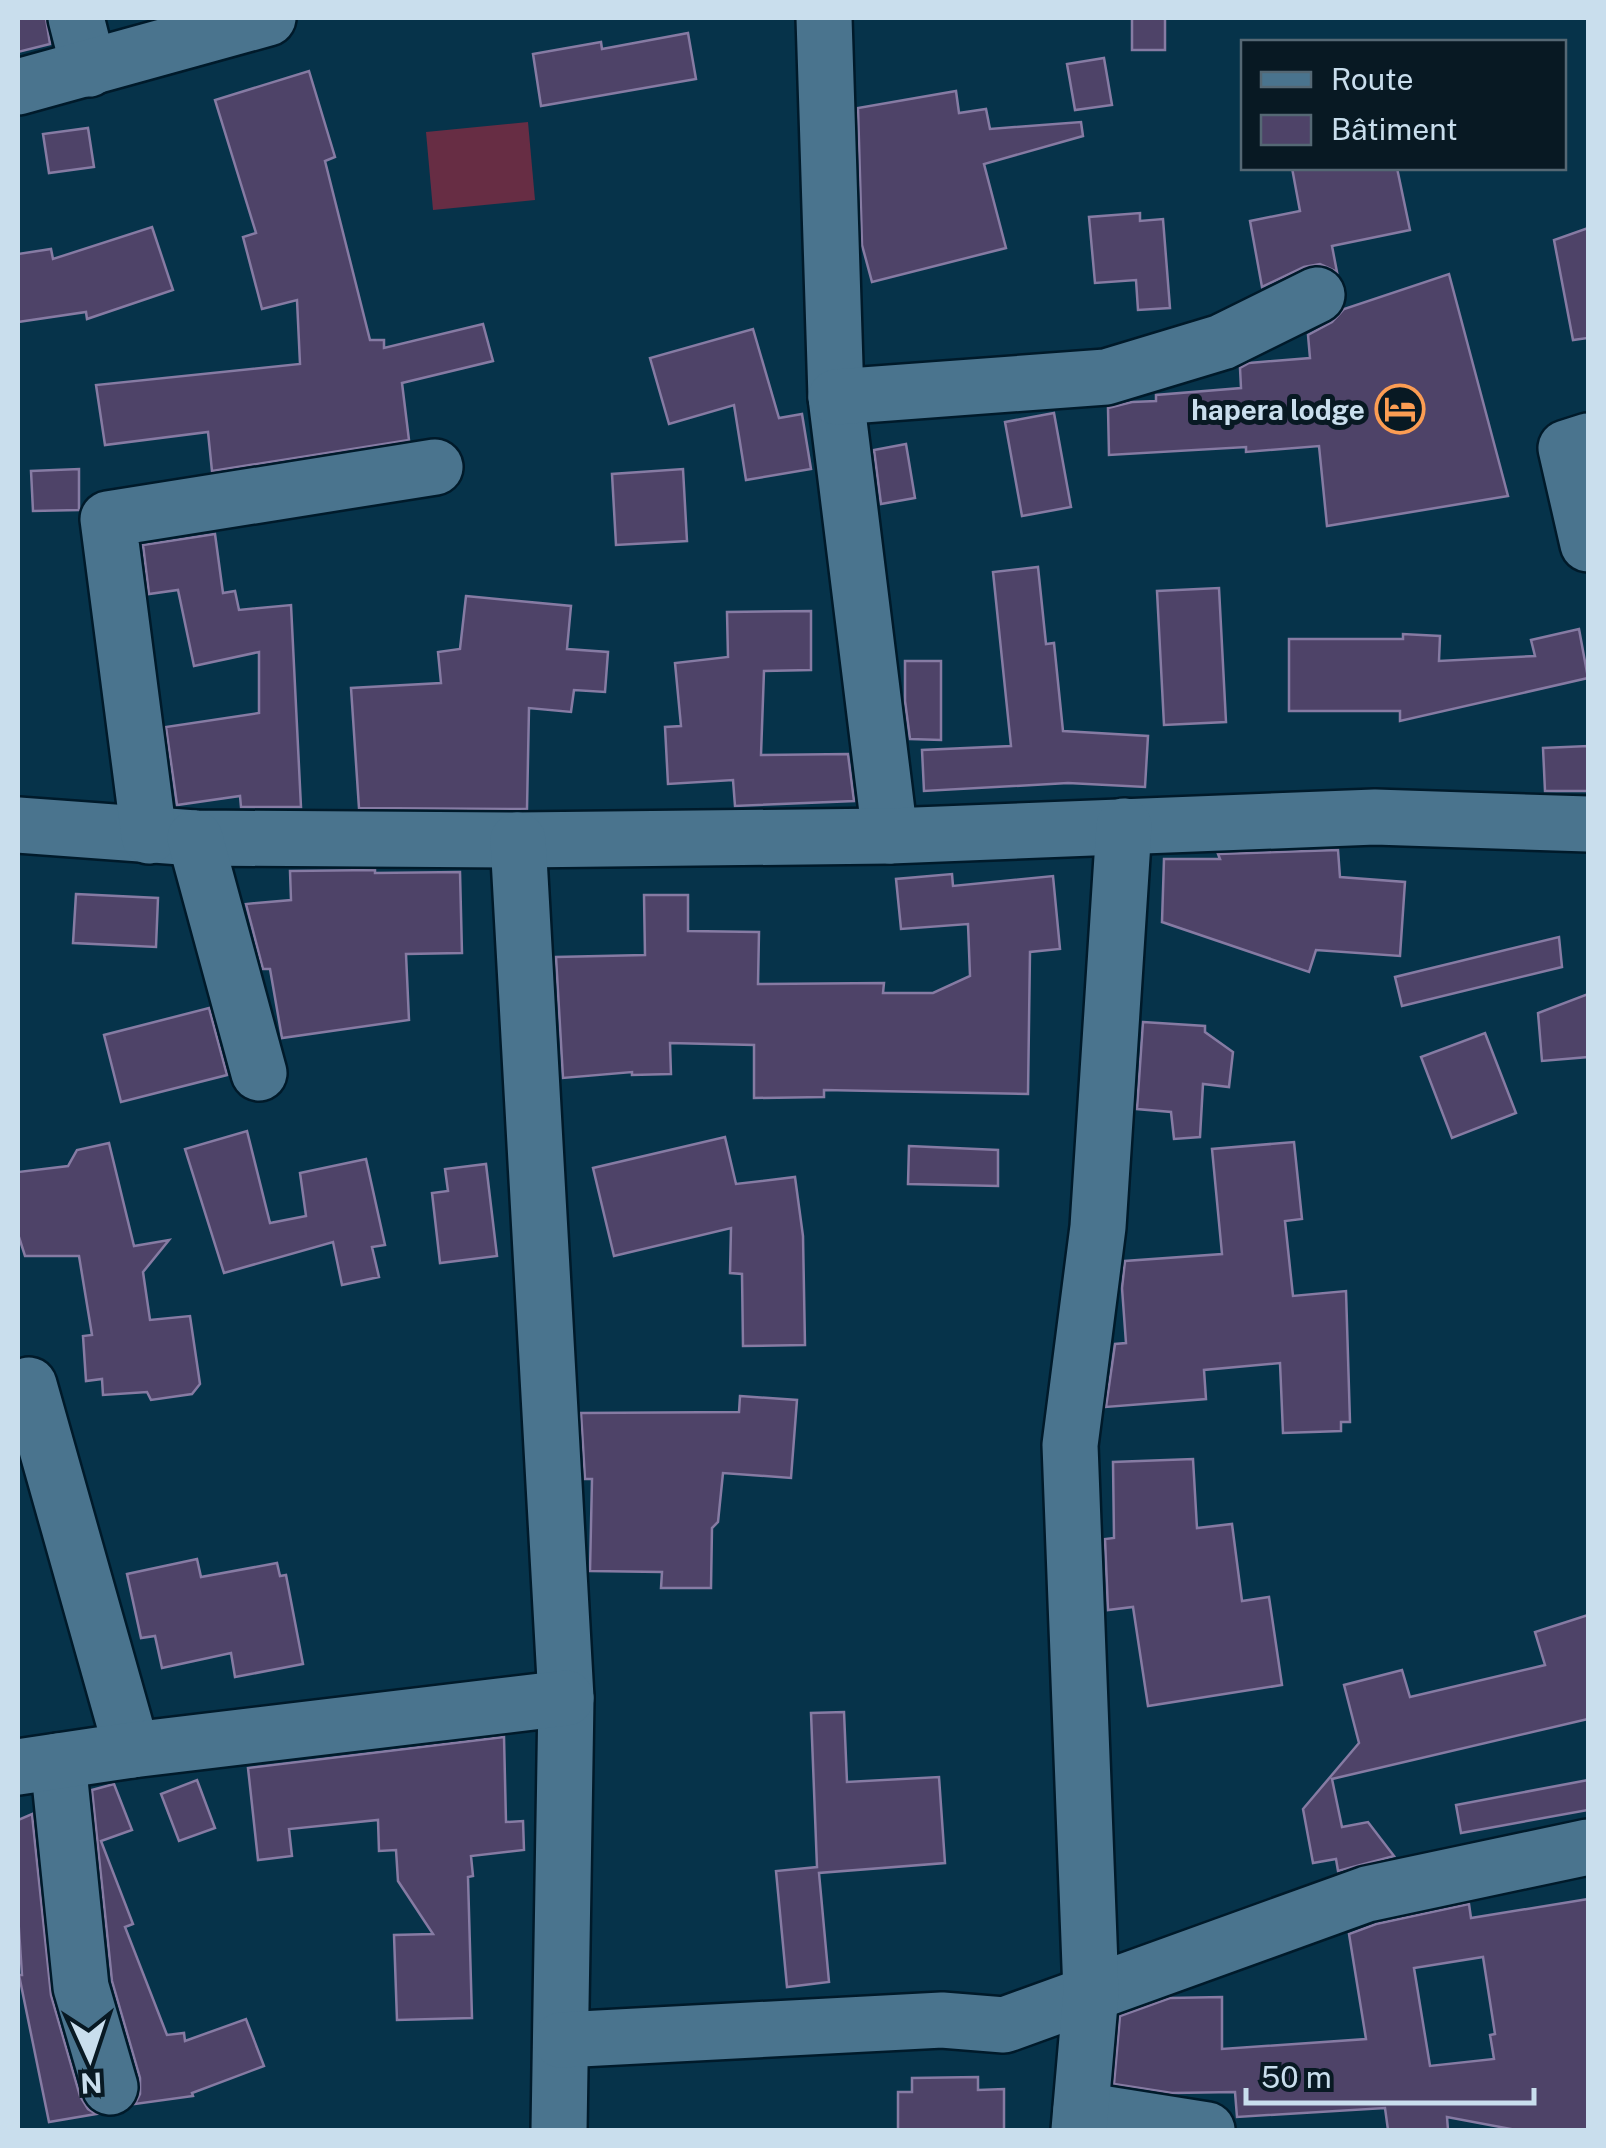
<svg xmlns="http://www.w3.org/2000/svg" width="1606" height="2148" font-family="'Public Sans',sans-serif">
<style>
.green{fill:#672d44}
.building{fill:#4e4368;stroke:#867ba3;stroke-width:2.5;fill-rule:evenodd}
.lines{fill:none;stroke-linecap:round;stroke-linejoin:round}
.minor-casing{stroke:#001a2a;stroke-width:60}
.minor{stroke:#4a748e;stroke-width:55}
.labels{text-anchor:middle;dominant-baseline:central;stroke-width:10;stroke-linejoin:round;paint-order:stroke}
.poi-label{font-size:28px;font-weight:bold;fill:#c9deed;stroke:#081923;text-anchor:end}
</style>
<rect width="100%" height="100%" fill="#06334a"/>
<!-- green -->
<polygon class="green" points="528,122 535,200 433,210 426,132"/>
<!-- building -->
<g class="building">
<polygon points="18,18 46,18 50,44 18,52"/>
<rect x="1132" y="18" width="33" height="32"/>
<polygon points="688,33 696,79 541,106 533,54 601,42 602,49"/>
<polygon points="1104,58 1112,105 1075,110 1067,64"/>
<polygon points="309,71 335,157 325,161 370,340 384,340 384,348 483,324 493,361 402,383 409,440 212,471 208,432 105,445 96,385 300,364 297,300 262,309 243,237 256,233 215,100"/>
<polygon points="956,91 959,113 986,109 990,129 1081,122 1083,136 984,164 1006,248 872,282 862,245 858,108"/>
<polygon points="88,128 94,167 49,173 43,134"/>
<polygon points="1292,168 1397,168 1410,230 1332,246 1337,272 1320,264 1304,267 1262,287 1250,221 1300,211"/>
<polygon points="1140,213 1140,221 1163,219 1170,308 1138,310 1136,280 1095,283 1089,217"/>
<polygon points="152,227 173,290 87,319 86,312 18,322 18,254 51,249 53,259"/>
<polygon points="1588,228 1588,338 1573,340 1554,240"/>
<polygon points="1449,274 1508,496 1327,526 1319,446 1246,452 1246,447 1109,455 1108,408 1132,402 1156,401 1156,395 1241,388 1240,368 1249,363 1310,358 1308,335 1332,322 1344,309"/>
<polygon points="753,329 779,418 802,414 811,469 746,480 734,405 669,424 650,358"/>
<polygon points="1054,413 1071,507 1022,516 1005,422"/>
<polygon points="906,444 915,498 881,504 874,450"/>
<polygon points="79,469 79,510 33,511 31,471"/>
<polygon points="683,469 687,541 616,545 612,474"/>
<polygon points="215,534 223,593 235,591 239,610 291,605 301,807 241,807 240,796 177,805 166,727 259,713 259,652 194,666 178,590 149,594 143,545"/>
<polygon points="1038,567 1046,644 1054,643 1063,731 1148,736 1145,787 1068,783 924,791 922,750 1011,746 993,572"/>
<polygon points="1219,588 1226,722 1164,725 1157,591"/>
<polygon points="466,596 571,606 567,649 608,652 605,692 574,690 571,712 529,708 527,809 359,808 351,688 441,683 438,652 460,649"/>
<polygon points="811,611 811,670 764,671 761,755 848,754 854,801 735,806 733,780 668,784 665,727 681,726 675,663 728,657 727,612"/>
<polygon points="1579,629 1588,678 1400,721 1400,711 1289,711 1289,639 1403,639 1403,634 1440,636 1439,661 1535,656 1531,640"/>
<polygon points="905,661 941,661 941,740 910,739 905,701"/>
<polygon points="1588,746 1588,791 1545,791 1543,748"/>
<polygon points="1338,850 1340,877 1405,882 1400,956 1316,950 1309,972 1162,922 1164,859 1220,859 1218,854"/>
<polygon points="375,870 375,873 460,872 462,953 406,954 409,1020 282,1038 270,969 263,969 246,904 291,900 290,871"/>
<polygon points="952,874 953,886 1053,876 1060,949 1030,952 1028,1094 824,1090 824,1097 754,1098 754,1045 670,1043 671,1074 632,1075 632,1072 563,1078 556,957 645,955 644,895 688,895 688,931 759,932 758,984 884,983 883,993 933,993 970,976 968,924 901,929 896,879"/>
<polygon points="76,894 158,898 156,947 73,943"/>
<polygon points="1559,937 1562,967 1402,1006 1395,977"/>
<polygon points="1588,994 1588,1057 1542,1061 1538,1013"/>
<polygon points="209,1008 227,1075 121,1102 104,1035"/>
<polygon points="1143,1022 1205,1026 1205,1032 1233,1052 1229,1087 1203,1084 1200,1137 1174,1139 1171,1112 1137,1109"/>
<polygon points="1485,1033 1516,1113 1452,1138 1421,1057"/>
<polygon points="247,1131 270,1223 306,1216 300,1173 366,1159 385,1245 372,1247 379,1277 342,1285 333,1242 224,1273 185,1149"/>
<polygon points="725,1137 736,1184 795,1177 803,1236 805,1345 743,1346 742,1274 730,1273 731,1228 614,1256 593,1168"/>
<polygon points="1294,1142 1302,1219 1285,1221 1293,1296 1346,1291 1350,1422 1341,1422 1341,1431 1283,1433 1280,1363 1204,1370 1206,1399 1106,1407 1115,1344 1126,1343 1122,1288 1125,1261 1222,1254 1212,1149"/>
<polygon points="109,1143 134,1246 169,1240 143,1272 150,1320 190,1316 200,1384 192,1394 151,1400 147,1392 103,1395 102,1379 86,1381 83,1336 92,1335 79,1256 25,1256 18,1234 18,1172 68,1166 77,1150"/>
<polygon points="909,1146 998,1150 998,1186 908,1184"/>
<polygon points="486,1164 497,1256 440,1263 432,1193 448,1191 445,1169"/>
<polygon points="740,1396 797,1400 791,1478 723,1473 718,1522 712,1528 711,1588 661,1588 662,1572 590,1571 592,1479 585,1479 581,1413 739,1412"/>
<polygon points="1193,1459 1197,1528 1232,1524 1242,1601 1269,1597 1282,1685 1148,1706 1133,1607 1108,1610 1105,1539 1114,1538 1113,1462"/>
<polygon points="197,1559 201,1577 277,1563 280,1576 286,1575 303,1664 235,1677 231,1653 162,1668 155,1636 141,1638 127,1574"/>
<polygon points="1588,1615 1588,1719 1332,1779 1342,1827 1368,1822 1394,1856 1338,1871 1336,1859 1313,1863 1303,1809 1359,1743 1344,1685 1402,1670 1410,1697 1545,1665 1535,1632"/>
<polygon points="844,1712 847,1782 939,1777 945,1863 819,1873 829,1982 787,1987 776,1871 817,1867 811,1713"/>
<polygon points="504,1737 506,1822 523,1821 524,1850 471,1856 473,1876 468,1877 472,2018 397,2020 394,1935 433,1934 398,1881 396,1850 379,1851 378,1820 289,1829 292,1856 258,1860 248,1768"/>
<polygon points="197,1780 215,1828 179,1841 161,1794"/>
<polygon points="1588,1780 1588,1810 1461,1833 1456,1805"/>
<polygon points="114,1784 132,1830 101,1841 133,1924 125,1927 167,2035 184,2033 185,2041 246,2019 264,2066 192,2093 193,2096 135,2104 140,2094 140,2078 112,1981 92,1790"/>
<polygon points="32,1814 51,1995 80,2096 88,2109 96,2114 49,2122 19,1975 22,1975 18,1915 18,1820"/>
<path d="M1588,1899V2130H1516L1447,2117L1448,2130H1388L1385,2108L1237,2117L1235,2092L1172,2093L1114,2084L1120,2016L1170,1998L1222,1997V2049L1366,2039L1349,1934L1376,1924L1469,1904L1471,1918ZM1483,1957L1495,2034L1490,2035L1494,2059L1430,2066L1414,1968Z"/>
<polygon points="978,2077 978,2090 1004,2089 1004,2130 898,2130 898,2092 912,2092 912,2078"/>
</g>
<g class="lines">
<!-- minor casing -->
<g class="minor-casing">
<g id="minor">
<polyline points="76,18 89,69"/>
<polyline points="824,18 836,397 890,836"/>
<polyline points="18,87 268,18"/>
<polyline points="836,397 1106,377 1222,342 1317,295"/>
<polyline points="1588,441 1566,448 1588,544"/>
<polyline points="18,825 195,838 518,840 890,836 1375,817 1588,824"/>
<polyline points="149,836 108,519 435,467"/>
<polyline points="195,838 259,1073"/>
<polyline points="518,840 566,1698 559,2130"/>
<polyline points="29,1385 132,1750"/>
<polyline points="58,1761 81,1987 110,2087"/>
<polyline points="18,1767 132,1750 566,1698"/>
<polyline points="561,2040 942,2020 1004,2025 1367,1894 1588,1847"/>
<polyline points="1081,2110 1207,2130"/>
<polyline points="1079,2130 1091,1992 1070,1445 1098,1227 1124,826"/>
</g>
</g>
<!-- minor -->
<use href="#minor" class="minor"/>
</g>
<!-- icons -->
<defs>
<g id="hotel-ring" transform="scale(2.5)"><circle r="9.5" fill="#081923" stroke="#fc9d53" stroke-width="1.5"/><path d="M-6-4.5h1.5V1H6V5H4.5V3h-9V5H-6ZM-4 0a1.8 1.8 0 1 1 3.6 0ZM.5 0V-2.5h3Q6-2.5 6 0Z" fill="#fc9d53"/></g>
</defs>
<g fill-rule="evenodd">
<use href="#hotel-ring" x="1400" y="409"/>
</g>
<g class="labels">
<!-- poi labels -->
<g class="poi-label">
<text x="1365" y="409">hapera lodge</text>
</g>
</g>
<!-- border -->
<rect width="1606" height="2148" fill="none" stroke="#c9deed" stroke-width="40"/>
<!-- legend -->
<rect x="1241" y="40" width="325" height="130" fill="#081923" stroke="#556874" stroke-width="2.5"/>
<rect x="1261" y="72" width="50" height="15" fill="#4a748e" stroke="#556874" stroke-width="2.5"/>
<text x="1331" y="90" font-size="30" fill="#c9deed">Route</text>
<rect x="1261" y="115" width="50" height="30" fill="#4e4368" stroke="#556874" stroke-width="2.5"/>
<text x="1331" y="140" font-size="30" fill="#c9deed">Bâtiment</text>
<!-- north arrow -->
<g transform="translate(90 2058) rotate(177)" stroke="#081923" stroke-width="8" paint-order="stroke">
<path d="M0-8L18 38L0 25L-18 38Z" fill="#c9deed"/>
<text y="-15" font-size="28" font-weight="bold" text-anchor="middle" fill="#c9deed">N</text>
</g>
<!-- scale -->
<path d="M1246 2088v15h288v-15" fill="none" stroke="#c9deed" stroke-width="5"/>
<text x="1261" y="2088" font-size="30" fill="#c9deed" stroke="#081923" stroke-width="8" paint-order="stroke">50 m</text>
</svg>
